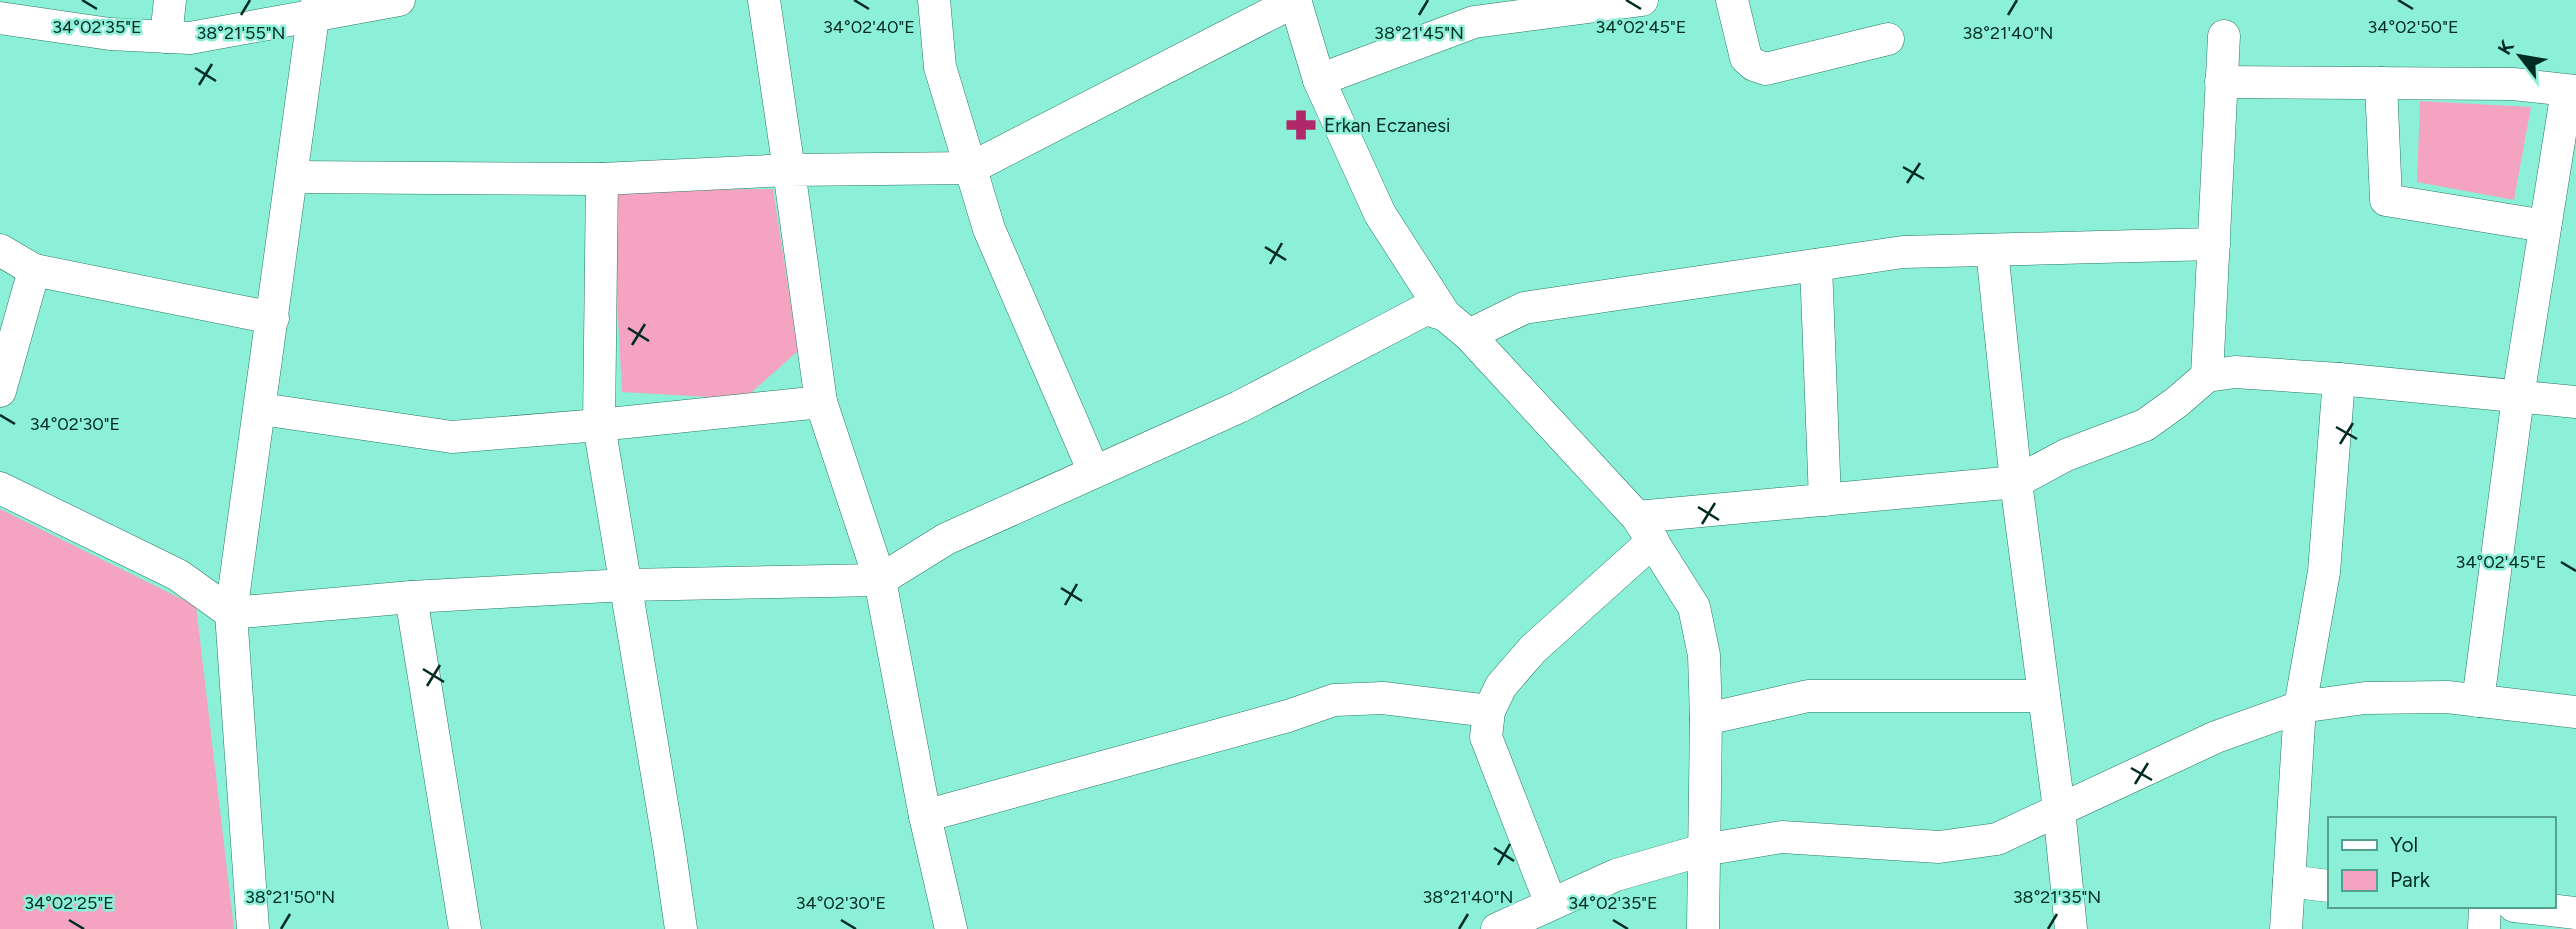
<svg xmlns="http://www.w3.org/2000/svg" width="2576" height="929" font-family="Figtree,sans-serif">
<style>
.green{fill:#f4a4c1}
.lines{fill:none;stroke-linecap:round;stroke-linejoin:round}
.minor-casing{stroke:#287767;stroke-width:33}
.minor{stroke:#fff;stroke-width:32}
.ticks{fill:none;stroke:#002b23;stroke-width:2.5}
.labels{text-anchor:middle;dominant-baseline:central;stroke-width:5;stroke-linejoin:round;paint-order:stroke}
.poi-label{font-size:19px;fill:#002b23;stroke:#8cf0d8;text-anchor:start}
.ticks-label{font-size:18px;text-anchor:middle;fill:#002b23;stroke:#8cf0d8;stroke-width:5;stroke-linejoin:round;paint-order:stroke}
</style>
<rect width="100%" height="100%" fill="#8cf0d8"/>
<!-- green -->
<g class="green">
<polygon points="2420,101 2531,107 2514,200 2417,182"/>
<polygon points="773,189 798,351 744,399 622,392 611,191"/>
<polygon points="0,509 196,606 234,929 0,929"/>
</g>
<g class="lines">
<!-- minor casing -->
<g class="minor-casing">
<g id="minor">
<polyline points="934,0 940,67 989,229 1094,472"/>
<polyline points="1295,0 1319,80 1380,214 1445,315"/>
<polyline points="1732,0 1746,58 1754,65 1766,69 1888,39"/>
<polyline points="0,18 110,34 190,38 399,0"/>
<polyline points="166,37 170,0"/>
<polyline points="1319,80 1474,22 1642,0"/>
<polyline points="2221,82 2513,84 2576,91"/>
<polyline points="2381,83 2386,200 2545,226"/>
<polyline points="292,177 602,179 789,170 764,0"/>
<polyline points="602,179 599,425 669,846 681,929"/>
<polyline points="0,250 34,270"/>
<polyline points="1992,250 2016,482 2059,809 2071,929"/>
<polyline points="1816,265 1825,500"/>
<polyline points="2207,376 2224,36"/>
<polyline points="0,391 34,270 273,318"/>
<polyline points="261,409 452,437 599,425 821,402"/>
<polyline points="0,488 178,575 231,613 411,597 626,585 880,580 821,402 789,170 971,168 1295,1"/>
<polyline points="1637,517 2016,482 2066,455 2145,425 2177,402 2207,376 2235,372 2339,379 2576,402"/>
<polyline points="411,597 465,929"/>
<polyline points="2478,701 2518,397 2567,91"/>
<polyline points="1706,719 1808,696 2044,696"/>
<polyline points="925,816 1288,716 1334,700 1383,698 1489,711"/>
<polyline points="2289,881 2329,886"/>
<polyline points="1551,904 1486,737 1489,711 1501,686 1533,649 1653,541"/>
<polyline points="2514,906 2576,913"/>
<polyline points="253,929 231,613 313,17 318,0"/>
<polyline points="951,929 925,816 880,580 946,539 1239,407 1426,309 1445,315 1469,335"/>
<polyline points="1497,929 1616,875 1703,850 1782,837 1939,847 1997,839 2216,737 2300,707 2365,698 2447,697 2576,712"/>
<polyline points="1703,929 1706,719 1704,655 1694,607 1637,517 1469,335 1524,308 1903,252 2214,244"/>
<polyline points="2286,929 2300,707 2324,572 2339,379"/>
<polyline points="2484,929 2485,906"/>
</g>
</g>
<!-- minor -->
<use href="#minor" class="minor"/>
</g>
<!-- ticks -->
<path class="ticks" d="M82,0L97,9M854,0L869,9M1626,0L1641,9M2398,0L2413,9M241,15L250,0M1419,15L1428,0M2008,15L2017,0M195,68L216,81M199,85L212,64M1903,167L1924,179M1907,183L1920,163M1265,247L1286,260M1270,264L1282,243M628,328L649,341M632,345L645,324M0,415L15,424M2336,427L2357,439M2340,444L2353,423M1698,507L1719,520M1702,524L1715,503M2561,562L2576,571M1061,588L1082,601M1065,605L1077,584M423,669L444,682M427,686L440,665M2131,768L2152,780M2135,784L2148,763M1494,848L1514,861M1498,865L1510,844M69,920L84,929M841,920L856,929M1613,920L1628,929M281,929L290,914M1459,929L1468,914M2048,929L2057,914"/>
<!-- icons -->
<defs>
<g id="pharmacy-bare" transform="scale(2.415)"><path d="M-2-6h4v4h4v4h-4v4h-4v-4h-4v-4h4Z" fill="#b02869" stroke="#8cf0d8" stroke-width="2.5" paint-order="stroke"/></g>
</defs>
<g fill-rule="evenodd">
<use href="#pharmacy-bare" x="1301" y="125"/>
</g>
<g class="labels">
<!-- poi labels -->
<g class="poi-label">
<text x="1324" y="125">Erkan Eczanesi</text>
</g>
</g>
<g class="ticks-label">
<text x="2413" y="33">34°02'50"E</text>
<text x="97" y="33">34°02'35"E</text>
<text x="869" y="33">34°02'40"E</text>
<text x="1641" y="33">34°02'45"E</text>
<text x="241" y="39">38°21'55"N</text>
<text x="1419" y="39">38°21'45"N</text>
<text x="2008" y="39">38°21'40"N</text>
<text x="75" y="430">34°02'30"E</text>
<text x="2501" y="568">34°02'45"E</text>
<text x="290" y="903">38°21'50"N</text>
<text x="1468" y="903">38°21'40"N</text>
<text x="2057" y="903">38°21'35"N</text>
<text x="69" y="909">34°02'25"E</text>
<text x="841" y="909">34°02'30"E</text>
<text x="1613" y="909">34°02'35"E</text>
</g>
<!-- legend -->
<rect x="2328" y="817" width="228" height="91" fill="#8cf0d8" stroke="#54a190" stroke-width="2"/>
<rect x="2342" y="840" width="35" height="10" fill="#ffffff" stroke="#54a190" stroke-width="2"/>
<text x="2390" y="852" font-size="21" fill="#002b23">Yol</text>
<rect x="2342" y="870" width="35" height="21" fill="#f4a4c1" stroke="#54a190" stroke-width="2"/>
<text x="2390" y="887" font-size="21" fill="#002b23">Park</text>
<!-- north arrow -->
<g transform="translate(2520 56) rotate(301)" stroke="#8cf0d8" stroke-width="5" paint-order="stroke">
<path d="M0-5L12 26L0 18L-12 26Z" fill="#002b23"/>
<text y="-10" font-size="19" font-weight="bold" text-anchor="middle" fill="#002b23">K</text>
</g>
</svg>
